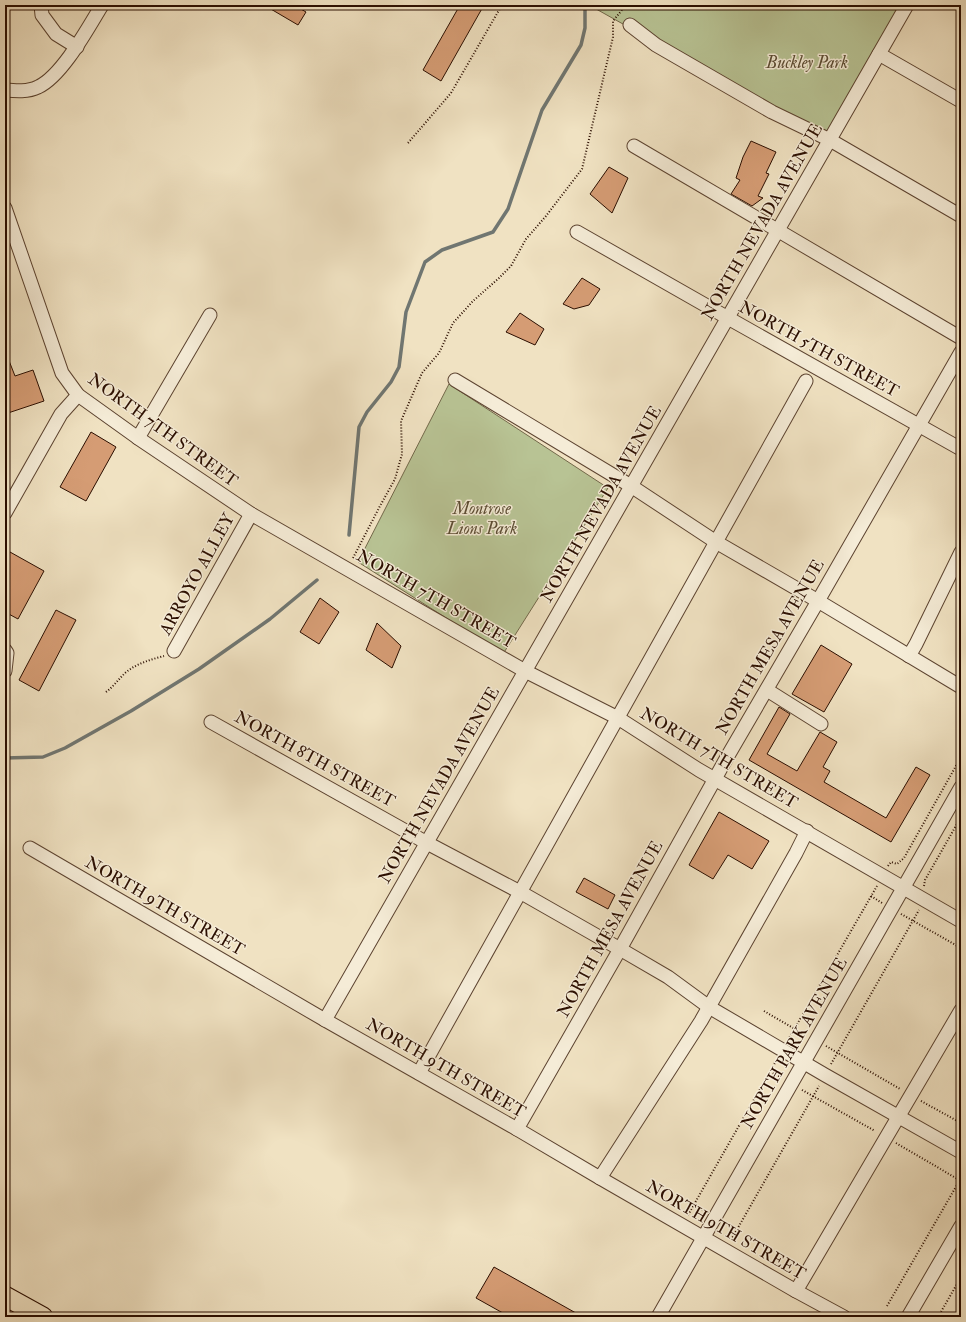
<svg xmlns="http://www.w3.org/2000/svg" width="966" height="1322" font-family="'IM FELL Double Pica',serif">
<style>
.green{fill:#b8c394;stroke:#72684a}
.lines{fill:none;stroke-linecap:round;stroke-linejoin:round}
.stream{stroke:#707671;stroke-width:3.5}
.building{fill:#d59c74;stroke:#2b0e00}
.minor-casing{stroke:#5c4330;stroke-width:15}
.highway-casing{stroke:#2b0e00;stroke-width:21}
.path{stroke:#2b0e00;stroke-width:2;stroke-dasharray:1 2;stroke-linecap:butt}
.minor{stroke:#f5ecd7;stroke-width:13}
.highway{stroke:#f0e2c2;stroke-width:19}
.labels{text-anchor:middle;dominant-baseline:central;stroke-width:3;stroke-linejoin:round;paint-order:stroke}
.park-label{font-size:17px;font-style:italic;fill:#5c4d34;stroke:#f5ecd7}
.street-label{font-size:17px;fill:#2b0e00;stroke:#f5ecd7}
</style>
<rect width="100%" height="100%" fill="#f0e2c2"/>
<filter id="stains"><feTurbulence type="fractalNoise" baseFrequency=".005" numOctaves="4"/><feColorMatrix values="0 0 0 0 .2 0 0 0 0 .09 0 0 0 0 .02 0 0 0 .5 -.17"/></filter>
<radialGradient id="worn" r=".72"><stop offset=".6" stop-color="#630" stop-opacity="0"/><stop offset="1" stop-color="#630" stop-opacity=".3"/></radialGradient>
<!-- green -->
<g class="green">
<polygon points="589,5 907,5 830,140"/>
<polygon points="449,384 608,488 503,654 358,562"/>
</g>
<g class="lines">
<!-- stream -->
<g class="stream">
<polyline points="349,535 359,427 367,412 391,382 399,367 406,312 425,262 442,250 493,232 508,209 542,110 581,45 585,28 585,5"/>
<polyline points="5,758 43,757 65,748 131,711 199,669 270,619 317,580"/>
</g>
</g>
<!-- building -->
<g class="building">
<polygon points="264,5 294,5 306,12 298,25"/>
<polygon points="460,5 484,5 441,81 423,70"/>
<polygon points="751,141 776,152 766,173 769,174 758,196 763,198 752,206 731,194 740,180 736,178 743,157"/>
<polygon points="609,167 628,178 612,213 590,194"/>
<polygon points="582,278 600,289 589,305 574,309 563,304"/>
<polygon points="520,313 544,329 535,345 506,332"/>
<polygon points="5,353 6,353 15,376 33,370 44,401 5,414"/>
<polygon points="91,432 116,447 86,501 60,487"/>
<polygon points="10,552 44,571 18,619 5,612 5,560"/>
<polygon points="320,598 339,612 319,644 300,632"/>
<polygon points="56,610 76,620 39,691 19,680"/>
<polygon points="377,623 401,646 392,668 366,650"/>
<polygon points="821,645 852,664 824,712 792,694"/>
<polygon points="779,707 790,714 767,754 797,771 820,732 837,742 823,767 830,771 824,782 886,818 916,767 930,775 891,842 749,760"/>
<polygon points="719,812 769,841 752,869 728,855 713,879 689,865"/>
<polygon points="584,878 615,895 608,909 576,892"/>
<polygon points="494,1267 583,1317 510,1317 476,1298"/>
</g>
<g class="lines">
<!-- minor casing -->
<g class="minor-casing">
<g id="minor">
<polyline points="41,5 42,15 56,34 77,47"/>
<polyline points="630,25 656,45 772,112 830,140 961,216"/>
<polyline points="879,54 961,101"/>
<path d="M5,90C16,91 28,92 38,87C62,76 88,28 102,5"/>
<polyline points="634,146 961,338"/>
<polyline points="5,208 62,373 78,395 138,438 251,514 525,671 618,718 699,770 961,921"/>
<polyline points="577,232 728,318 961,449"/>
<polyline points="455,380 631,486 716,542 818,601 961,687"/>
<polyline points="138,438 210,315"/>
<polyline points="5,513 61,414 78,395"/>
<polyline points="5,650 7,653 5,671"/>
<polyline points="174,651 251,514"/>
<polyline points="909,656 916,644 961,552"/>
<polyline points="767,690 821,724"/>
<polyline points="211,722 427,843 520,892 620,949 668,977 709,1007 825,1075 961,1152"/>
<polyline points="30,848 325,1020 517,1129 600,1178 796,1291 844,1317"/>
<polyline points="325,1020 907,5"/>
<polyline points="419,1073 806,381"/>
<polyline points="517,1129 620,949 726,759 818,601 961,352"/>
<polyline points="600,1178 701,1021 796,853 807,831"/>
<polyline points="796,1291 961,1010"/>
<polyline points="658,1317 961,787"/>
<polyline points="908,1317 961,1226"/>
</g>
</g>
<!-- highway casing -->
<g class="highway-casing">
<polyline id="highway" points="5,1296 43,1317"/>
</g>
<!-- path -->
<g class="path">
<polyline points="408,143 451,93 502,5"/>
<polyline points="353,558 380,506 395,479 402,454 401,421 422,373 439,353 453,323 473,301 499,278 511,266 526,239 546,216 582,169 613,37 613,21 626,5"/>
<path d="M106,692C113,687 118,680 124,674C135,664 149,660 164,656"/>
<polyline points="888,866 891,862 897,864 904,858 961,757"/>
<polyline points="924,886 925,880 961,817"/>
<polyline points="871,896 882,903"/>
<polyline points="901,914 961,948"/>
<polyline points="764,1011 795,1029"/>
<polyline points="788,1040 877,886"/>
<polyline points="826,1046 900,1089"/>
<polyline points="831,1064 919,910"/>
<polyline points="770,1072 781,1077"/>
<polyline points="802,1090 875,1131"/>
<polyline points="921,1101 961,1123"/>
<polyline points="896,1143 961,1181"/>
<polyline points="694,1205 705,1211"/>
<polyline points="688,1215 776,1061"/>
<polyline points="726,1223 736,1229"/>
<polyline points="731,1240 819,1086"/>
<polyline points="887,1306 961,1178"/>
<polyline points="938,1317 961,1277"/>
</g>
<!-- minor -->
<use href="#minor" class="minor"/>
<!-- highway -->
<use href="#highway" class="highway"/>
</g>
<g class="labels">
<!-- park labels -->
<g class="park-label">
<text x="807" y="62">Buckley Park</text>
<text x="482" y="508">Montrose<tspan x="482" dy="20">Lions Park</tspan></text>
</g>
<!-- street labels -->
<g class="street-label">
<text transform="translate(762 222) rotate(-60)">NORTH NEVADA AVENUE</text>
<text transform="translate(819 349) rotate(29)">NORTH 5TH STREET</text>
<text transform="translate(163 430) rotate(36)">NORTH 7TH STREET</text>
<text transform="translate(601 504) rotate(-60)">NORTH NEVADA AVENUE</text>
<text transform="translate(197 574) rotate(-61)">ARROYO ALLEY</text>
<text transform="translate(436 599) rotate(30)">NORTH 7TH STREET</text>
<text transform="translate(770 647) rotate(-60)">NORTH MESA AVENUE</text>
<text transform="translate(719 758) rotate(31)">NORTH 7TH STREET</text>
<text transform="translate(315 759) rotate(29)">NORTH 8TH STREET</text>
<text transform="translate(439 785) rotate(-60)">NORTH NEVADA AVENUE</text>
<text transform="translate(165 906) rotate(30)">NORTH 9TH STREET</text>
<text transform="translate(610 929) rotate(-61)">NORTH MESA AVENUE</text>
<text transform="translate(794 1043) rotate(-60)">NORTH PARK AVENUE</text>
<text transform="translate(446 1068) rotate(30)">NORTH 9TH STREET</text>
<text transform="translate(726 1230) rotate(30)">NORTH 9TH STREET</text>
</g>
</g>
<!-- margin -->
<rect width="966" height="1322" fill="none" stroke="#f0e2c2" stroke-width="20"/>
<rect x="6" y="6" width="954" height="1310" fill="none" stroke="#2b0e00" stroke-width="2"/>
<rect x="10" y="10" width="946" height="1302" fill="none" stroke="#2b0e00"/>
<rect width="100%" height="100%" filter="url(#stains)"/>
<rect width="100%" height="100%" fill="url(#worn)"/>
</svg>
